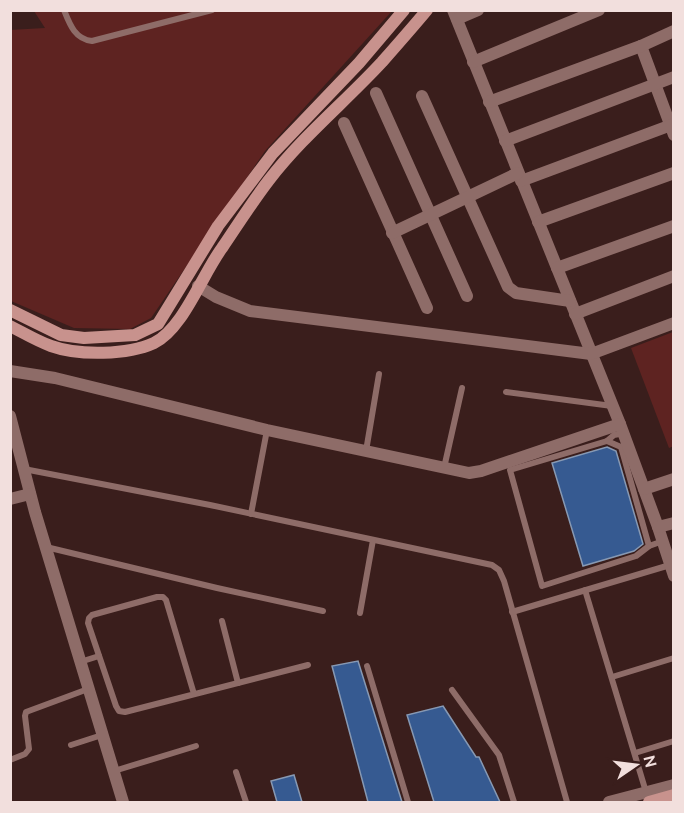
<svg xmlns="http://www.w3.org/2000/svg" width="684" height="813" font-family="Ubuntu,sans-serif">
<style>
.green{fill:#5e2321}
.building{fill:#365a91;stroke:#8799b3;stroke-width:1.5}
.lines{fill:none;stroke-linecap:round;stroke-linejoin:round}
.lane{stroke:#8e6c68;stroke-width:6}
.street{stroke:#8e6c68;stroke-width:12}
.secondary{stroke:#c8928d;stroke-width:12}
</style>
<rect width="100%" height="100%" fill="#3a1e1c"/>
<!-- green -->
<g class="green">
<polygon points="34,11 392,11 265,151 151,318 130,329 74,328 11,301 10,30 45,28"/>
<polygon points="673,332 674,446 669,448 631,348"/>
</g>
<!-- building -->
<g class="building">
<polygon points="607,447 616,451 643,544 634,551 583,566 552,463"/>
<polygon points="358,661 402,802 368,802 332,666"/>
<polygon points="443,706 476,757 479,757 500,802 434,802 407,715"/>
<polygon points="294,775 302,802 277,802 271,781"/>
</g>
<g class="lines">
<!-- lane -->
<g class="lane">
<path d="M64,10C70,25 75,39 92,41L212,10"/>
<polyline points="506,392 612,406"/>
<polyline points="624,433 614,435 607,441 510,470 542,586 636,556 649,546 663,541"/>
<polyline points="607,441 621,447 649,546"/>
<polyline points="366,451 379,374"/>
<polyline points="444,468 462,388"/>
<polyline points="24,469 210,505 492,565 499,570 504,581 567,802"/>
<polyline points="251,514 267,430"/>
<polyline points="46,547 217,588 323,611"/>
<polyline points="585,590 646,792"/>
<polyline points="512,612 670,565"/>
<polyline points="360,613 373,540"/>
<polyline points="222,621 238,683"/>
<polyline points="80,662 99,656"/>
<polyline points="367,666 408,802"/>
<polyline points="612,677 674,658"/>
<polyline points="452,690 499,755 514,802"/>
<polyline points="194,694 166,600 163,597 157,597 92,615 89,618 88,623 116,706 119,711 125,712 308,665"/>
<polyline points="71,745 102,735"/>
<polyline points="635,753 674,741"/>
<polyline points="10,760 25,754 29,749 25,716 26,712 88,689"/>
<polyline points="114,771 196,746"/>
<polyline points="236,772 246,802"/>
</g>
<!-- street -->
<g class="street">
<polyline points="453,10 620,424 658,527 674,576"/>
<polyline points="457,19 478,10"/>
<polyline points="641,46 674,135"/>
<polyline points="473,62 599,10"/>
<polyline points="376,93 467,296"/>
<polyline points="422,96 508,287 516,293 570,301"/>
<polyline points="489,102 641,46 674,31"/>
<polyline points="344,123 427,308"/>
<polyline points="505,141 674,77"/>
<polyline points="521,181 674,124"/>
<polyline points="538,222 674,173"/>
<polyline points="392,233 518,173"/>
<polyline points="557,268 674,226"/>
<polyline points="198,286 216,297 250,311 591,354 674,323"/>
<polyline points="575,314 674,276"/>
<polyline points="10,371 55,378 267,430 469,473 481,471 620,424"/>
<polyline points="10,416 35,512 123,802"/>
<polyline points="644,489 674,479"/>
<polyline points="10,499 30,494"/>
<polyline points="658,527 674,523"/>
<polyline points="609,802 674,785"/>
</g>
<!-- secondary -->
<g class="secondary">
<polyline points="10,310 61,335 84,338 135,335 158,324 218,226 273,153 359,63 404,10"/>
<path d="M10,326C24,333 37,341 51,346C79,356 128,355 154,343C183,329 202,275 222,248C237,226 252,202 269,180C302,137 345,102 382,62C397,45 412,28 427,10"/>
<polyline points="649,802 674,795"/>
</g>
</g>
<!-- border -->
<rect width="684" height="813" fill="none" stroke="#f2dfdd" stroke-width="24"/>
<!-- north arrow -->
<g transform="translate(636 765) rotate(76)" stroke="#3a1e1c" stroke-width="4.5" paint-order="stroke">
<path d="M0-4.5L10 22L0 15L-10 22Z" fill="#f2dfdd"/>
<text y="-9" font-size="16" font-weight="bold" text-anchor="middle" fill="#f2dfdd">N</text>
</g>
</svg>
